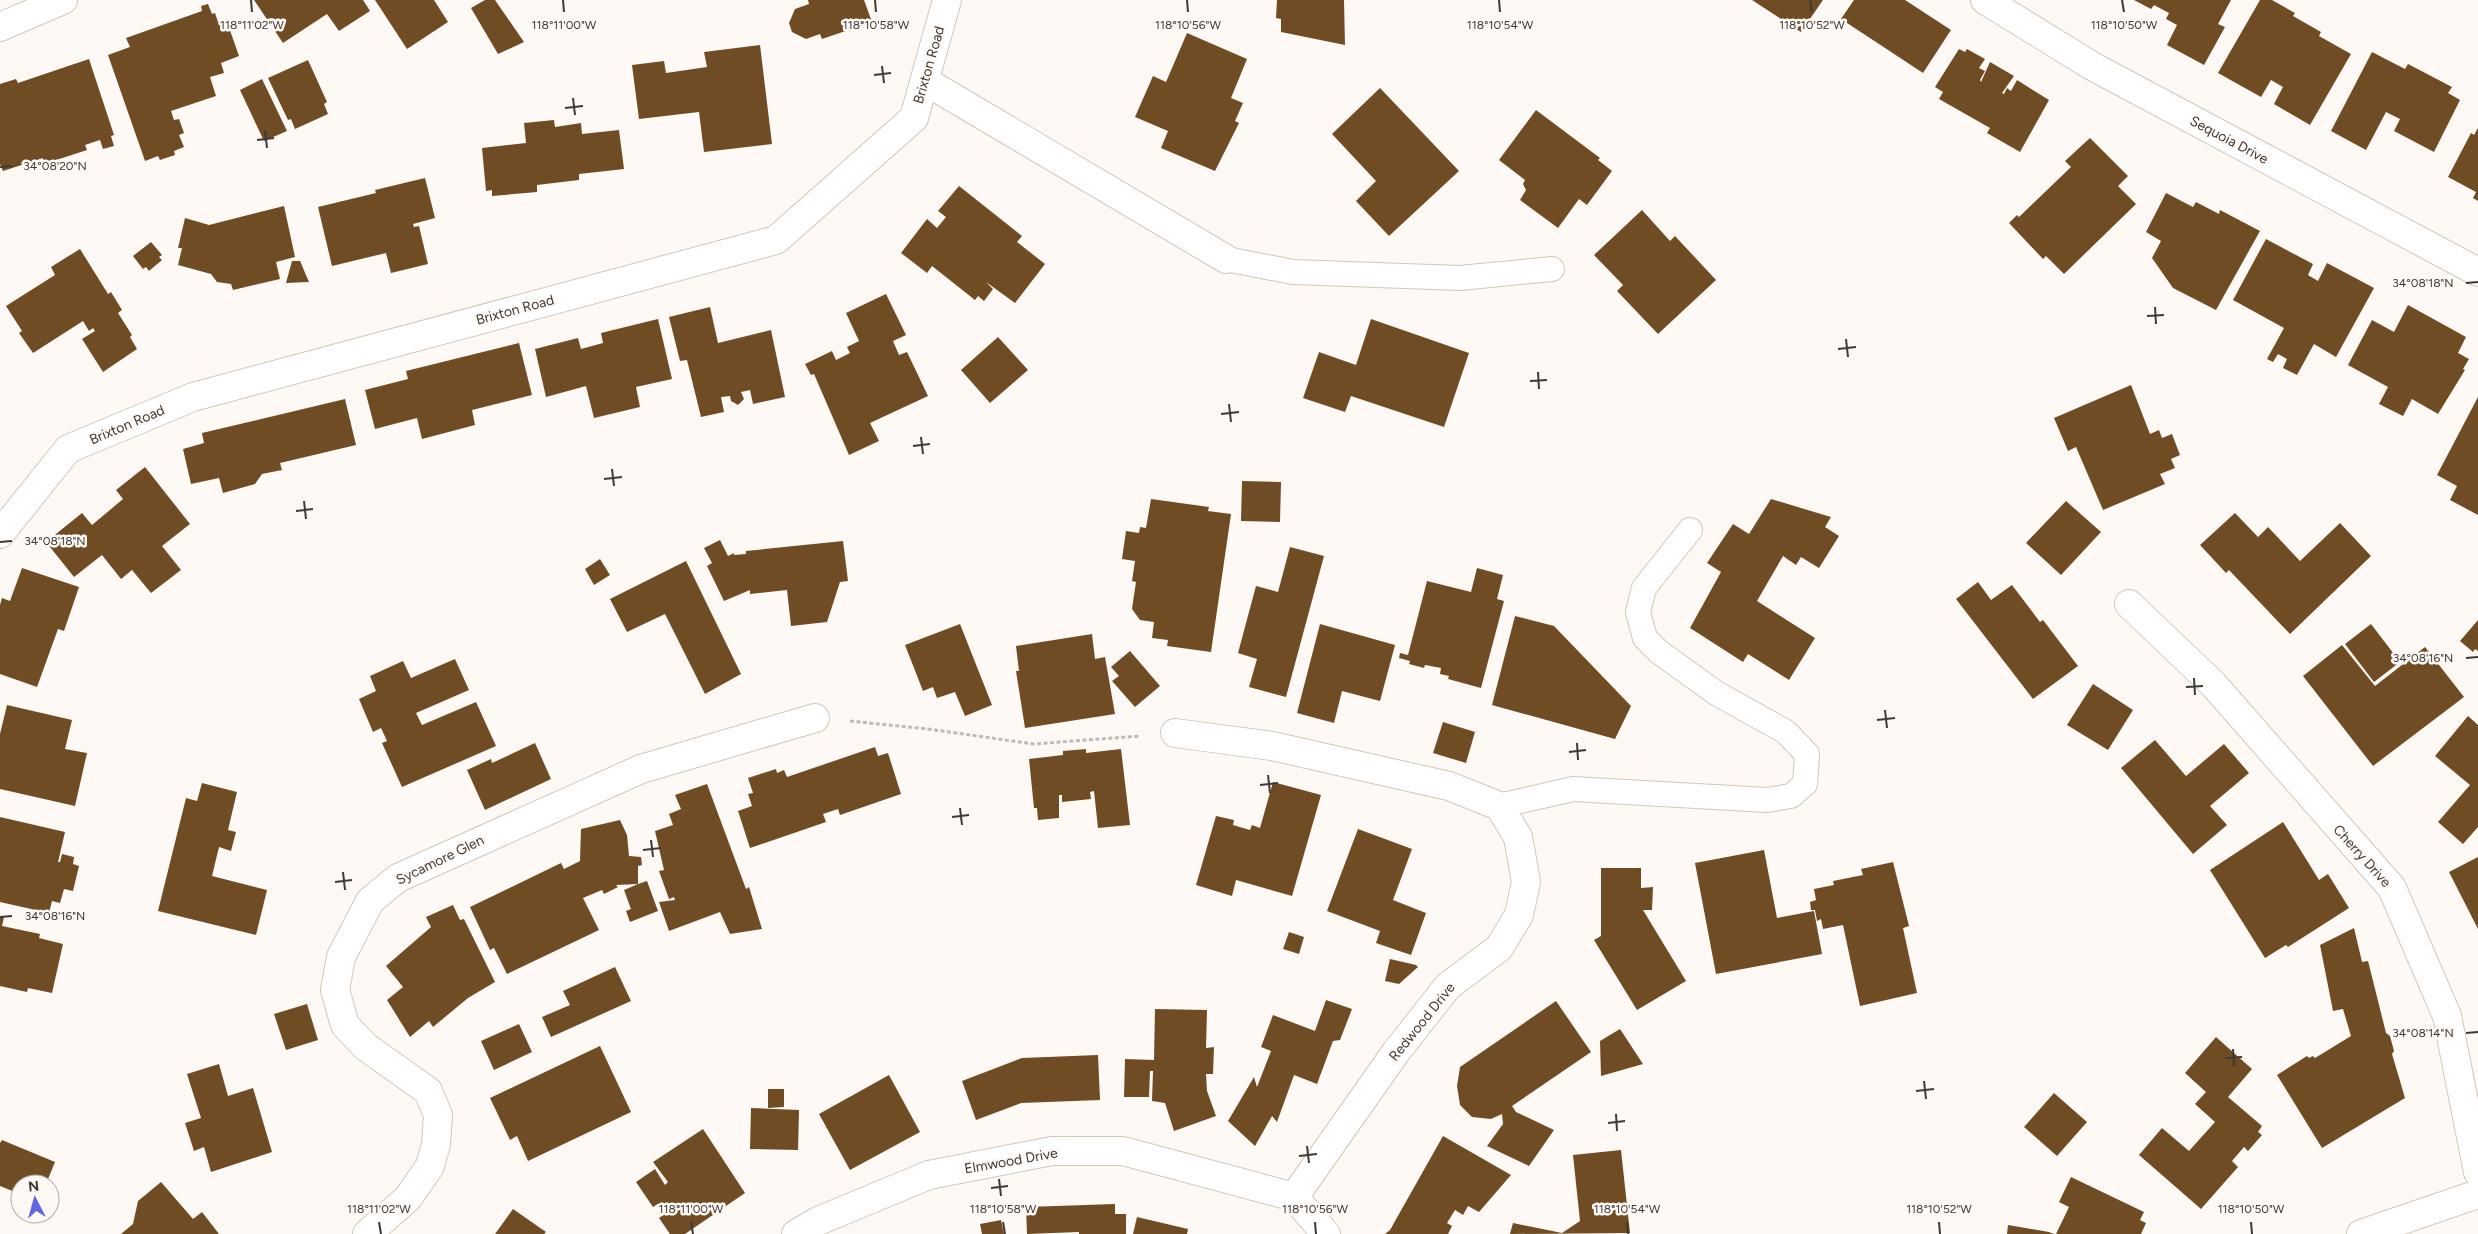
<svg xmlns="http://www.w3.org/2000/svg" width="2478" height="1234" font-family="Figtree,sans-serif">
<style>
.building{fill:#704c24}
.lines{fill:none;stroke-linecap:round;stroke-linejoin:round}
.lane-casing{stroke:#d2c7bb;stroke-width:26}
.street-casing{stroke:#d2c7bb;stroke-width:30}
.path{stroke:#bfbab6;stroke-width:3;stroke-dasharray:4 2.5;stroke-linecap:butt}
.lane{stroke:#fff;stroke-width:24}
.street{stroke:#fff;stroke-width:28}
.ticks{fill:none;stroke:#3e3934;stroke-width:2}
.labels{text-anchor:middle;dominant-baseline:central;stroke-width:5;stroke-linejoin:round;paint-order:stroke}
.street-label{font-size:14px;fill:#3e3934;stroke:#fef9f5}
.ticks-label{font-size:12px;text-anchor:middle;fill:#3e3934;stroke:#fef9f5;stroke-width:5;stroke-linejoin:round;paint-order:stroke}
</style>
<rect width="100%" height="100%" fill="#fef9f5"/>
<!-- building -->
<g class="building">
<polygon points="254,0 363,0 370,11 339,31 327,14 283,43"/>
<polygon points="375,0 434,0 448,22 407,49"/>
<polygon points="485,0 495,0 524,42 498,54 471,8"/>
<polygon points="808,0 864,0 872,22 822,39 820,34 806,39 792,32 789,23 795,9 809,4"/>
<polygon points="1277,0 1344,0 1345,45 1281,32 1281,19 1276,18"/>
<polygon points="1752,0 1823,0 1801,32"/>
<polygon points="1854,0 1905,0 1951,30 1923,73 1841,19"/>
<polygon points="2134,0 2231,0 2218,24 2225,27 2204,65 2167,45 2177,25 2166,19 2169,13 2154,5 2151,9"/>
<polygon points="2260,0 2272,0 2295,13 2293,16 2321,32 2319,36 2351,54 2310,125 2274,104 2283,87 2271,80 2261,97 2218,73"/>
<polygon points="208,4 212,14 215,13 218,22 226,19 239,56 221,63 224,73 210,77 216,96 171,111 174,120 179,119 184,133 179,135 184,147 174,151 175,155 160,160 158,156 145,161 108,55 130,47 126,38 202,11 201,6"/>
<polygon points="1187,33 1247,59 1231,98 1243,103 1235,121 1239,123 1215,171 1161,148 1168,131 1135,117 1153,76 1166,82"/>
<polygon points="760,45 772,144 704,152 699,112 639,119 632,65 664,61 666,73 707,67 704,52"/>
<polygon points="1959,49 1965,52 1967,49 1985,59 1979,68 1985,71 1980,80 1981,82 1990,62 2014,76 2002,93 2004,94 2007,88 2011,91 2017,80 2049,100 2020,152 1987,133 1990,128 1939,99 1943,92 1935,87"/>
<polygon points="2372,52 2405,69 2408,64 2452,87 2448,93 2460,100 2434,152 2394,131 2400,119 2386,112 2366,150 2331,131"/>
<polygon points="89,59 114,135 111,136 114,146 103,149 100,140 85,145 87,150 44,164 43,158 3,171 0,164 0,84 16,79 18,83"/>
<polygon points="308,60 327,102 324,104 328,114 295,129 291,119 288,120 268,78"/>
<polygon points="262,79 287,131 264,141 240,90"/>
<polygon points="1380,88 1459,171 1389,236 1356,201 1376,181 1332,134"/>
<polygon points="1536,110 1600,158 1598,160 1612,171 1587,205 1579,199 1558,228 1520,200 1526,190 1523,184 1525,180 1499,160"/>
<polygon points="554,120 555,127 581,123 582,134 619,130 624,169 579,174 579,180 537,185 537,192 492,196 492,190 486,191 482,148 526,143 524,123"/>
<polygon points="2478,128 2478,201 2473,198 2476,192 2448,177 2471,133 2474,135"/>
<polygon points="2090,138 2128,176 2118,186 2136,204 2064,274 2046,256 2043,259 2009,223 2017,215 2019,217 2071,167 2065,161"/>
<polygon points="425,178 435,218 413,224 414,227 419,226 428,264 391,273 386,253 332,266 318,207 376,193 375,190"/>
<polygon points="959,186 1022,236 1017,242 1045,264 1015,303 986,282 993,289 984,301 978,296 975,300 932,266 927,273 901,253 927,219 937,228 946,217 938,211"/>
<polygon points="2166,193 2193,207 2196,202 2219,214 2220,210 2260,231 2216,310 2173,288 2152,258 2161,241 2146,232"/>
<polygon points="284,206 295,257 276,262 280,279 233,290 231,284 217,282 211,274 178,265 182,248 178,248 185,218 209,225"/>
<polygon points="1642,210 1670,241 1675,236 1716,280 1658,334 1617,291 1623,285 1594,255"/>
<polygon points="2266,239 2313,264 2308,275 2318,281 2327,263 2374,288 2336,357 2314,344 2297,375 2283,368 2287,359 2278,354 2273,362 2267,359 2284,328 2233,300"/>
<polygon points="151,242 162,255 159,257 162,260 149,271 146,267 143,269 133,256"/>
<polygon points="80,249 108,294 111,292 122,310 118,313 132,335 130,337 137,349 103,372 82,339 95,331 93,328 89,331 83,321 33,353 19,333 22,331 6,306 55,275 51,267"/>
<polygon points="292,261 300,261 309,282 286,283"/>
<polygon points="886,294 906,335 893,341 899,355 907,352 928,396 870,423 879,441 849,455 814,374 811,375 805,364 832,351 836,360 850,353 847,347 859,341 846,313"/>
<polygon points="2408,305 2466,337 2458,353 2469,359 2463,369 2465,370 2438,414 2412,399 2403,416 2379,404 2388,387 2348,365 2372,320 2394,332"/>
<polygon points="710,307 718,343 771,330 785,397 753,404 750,390 741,392 744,399 738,405 731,401 730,396 721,397 724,412 701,417 687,360 680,361 669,317"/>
<polygon points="658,319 672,379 636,387 640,407 594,418 586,386 546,397 535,349 578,338 581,349 603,343 601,333"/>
<polygon points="1371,319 1469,353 1444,427 1351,396 1345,412 1303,398 1319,352 1356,365"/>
<polygon points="998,337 1028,370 990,403 961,370"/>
<polygon points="519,343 532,395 472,410 475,425 422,439 417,418 375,429 365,390 408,379 406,371"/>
<polygon points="2131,385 2150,434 2159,430 2162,438 2172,434 2180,455 2171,459 2175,468 2160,474 2165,484 2103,510 2076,447 2068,451 2054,418"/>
<polygon points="2478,397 2478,515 2450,500 2457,486 2437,475"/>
<polygon points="345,399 356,445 280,463 282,470 262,474 255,484 223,493 219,478 191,484 183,449 204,443 202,433"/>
<polygon points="145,467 190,524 162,546 181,570 151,593 132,570 121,579 102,555 74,577 46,542 82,513 92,525 123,499 116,490"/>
<polygon points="1242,481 1281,482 1280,522 1241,521"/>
<polygon points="1151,499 1209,507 1208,511 1231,514 1211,652 1167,646 1168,640 1152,638 1154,622 1140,620 1132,609 1136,582 1132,581 1135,561 1122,559 1126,531 1139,533 1140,527 1146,528"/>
<polygon points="1771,499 1831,517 1825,527 1839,536 1819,568 1801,557 1796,565 1783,556 1757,601 1815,638 1789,680 1748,654 1743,662 1690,628 1721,572 1707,563 1733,524 1749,534"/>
<polygon points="2066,501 2101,532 2061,575 2026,543"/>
<polygon points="2235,513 2258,537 2268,527 2300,561 2340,523 2371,556 2290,634 2229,570 2226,573 2200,545"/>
<polygon points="720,540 728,556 734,553 734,555 746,554 746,551 843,541 848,581 840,582 827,622 791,626 787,590 750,594 750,590 724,601 707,566 712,563 704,548"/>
<polygon points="1290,547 1324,556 1286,697 1249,687 1257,659 1238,653 1256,586 1278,592"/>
<polygon points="600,559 610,575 594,585 585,569"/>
<polygon points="686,561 741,674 705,694 665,614 627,632 610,599"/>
<polygon points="22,568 79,587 64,631 58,629 37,687 0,674 0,605 2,598 10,601"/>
<polygon points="1477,568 1503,575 1497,599 1504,601 1481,688 1448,679 1449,676 1440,674 1441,668 1425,665 1424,668 1409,664 1410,661 1399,658 1400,653 1408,655 1427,581 1471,592"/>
<polygon points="1978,582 1991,600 2012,585 2040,622 2043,620 2078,666 2033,699 1956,599"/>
<polygon points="1515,616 1554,626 1631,706 1615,739 1492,705"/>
<polygon points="2478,620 2478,651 2475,649 2473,652 2460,641"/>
<polygon points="960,624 992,705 965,716 955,692 937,698 933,687 923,691 905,645"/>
<polygon points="1320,624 1395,645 1380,701 1342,691 1334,723 1297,713"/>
<polygon points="2371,624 2400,662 2374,682 2345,644"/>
<polygon points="1092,634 1095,659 1105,657 1115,714 1025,728 1016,671 1019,671 1016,646"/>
<polygon points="2342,645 2375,686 2425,647 2464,697 2373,766 2303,676"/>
<polygon points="1130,651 1160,686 1135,707 1112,681 1119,676 1111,667"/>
<polygon points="455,659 469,690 416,713 422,725 476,702 496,746 402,787 382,743 387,741 381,728 373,732 359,699 376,691 370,676 403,661 411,678"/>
<polygon points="2093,684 2133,710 2108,750 2067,725"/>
<polygon points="7,705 72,720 65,749 87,753 75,806 0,789 0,734"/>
<polygon points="2468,716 2478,725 2478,827 2463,844 2438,822 2470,785 2435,756"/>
<polygon points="1443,722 1475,732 1466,763 1433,753"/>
<polygon points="2155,740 2186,776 2224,744 2249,773 2210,806 2227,825 2193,854 2121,768"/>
<polygon points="535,743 551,779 485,810 467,770 491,759 492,763"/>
<polygon points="875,747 878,756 888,753 901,794 840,815 838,809 823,814 826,822 750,848 738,811 752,806 748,794 753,793 748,778 776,769 777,773 784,770 787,777"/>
<polygon points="1086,749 1086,753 1121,749 1130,825 1098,828 1094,791 1090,792 1091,799 1062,802 1062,795 1059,795 1059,818 1038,820 1037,808 1034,808 1029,759 1063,755 1063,751"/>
<polygon points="1273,782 1321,795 1292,896 1236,880 1232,896 1196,885 1216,816 1234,820 1233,825 1250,830 1252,825 1260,828"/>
<polygon points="202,783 237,792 228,830 236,832 231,851 219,847 212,876 267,890 256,935 158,911 186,798 197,801"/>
<polygon points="707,784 746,889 749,887 762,929 730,934 720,912 669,931 659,902 675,900 674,897 669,899 659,871 664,870 655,831 673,825 669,814 681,809 675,795"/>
<polygon points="0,817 65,832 58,862 60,862 62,854 74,857 73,864 79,866 73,891 64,889 60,903 52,901 49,913 0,902"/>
<polygon points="620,820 627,835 629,856 641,857 642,865 638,866 638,884 647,881 658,911 630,922 626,911 631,909 624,890 638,884 616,885 618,887 604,894 602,890 583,898 599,930 507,974 494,948 490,950 470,907 561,863 564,869 580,861 581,829"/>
<polygon points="2283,822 2319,880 2328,874 2349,908 2288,947 2286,945 2265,958 2210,870"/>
<polygon points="1358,829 1412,849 1393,900 1426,913 1411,955 1376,943 1380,931 1327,911"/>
<polygon points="1764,850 1777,918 1814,911 1822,954 1716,974 1695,863"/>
<polygon points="2478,857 2478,929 2449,872"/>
<polygon points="1893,862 1909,926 1903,928 1917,993 1860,1006 1843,925 1823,929 1821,919 1817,921 1815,910 1811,910 1810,902 1816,900 1814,889 1834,885 1833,881 1863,875 1861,869"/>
<polygon points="1601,868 1641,868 1641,888 1653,887 1652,910 1643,910 1686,981 1637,1010 1594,940 1601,936"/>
<polygon points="453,905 460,920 464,919 495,982 468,998 433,1027 429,1021 410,1037 387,1000 403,987 386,966 431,927 426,917"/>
<polygon points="0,916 4,917 2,926 40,934 39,938 63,944 52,993 28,988 27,992 0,986"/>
<polygon points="2354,928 2362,962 2368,961 2386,1033 2390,1036 2394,1051 2392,1054 2405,1098 2322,1148 2277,1075 2307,1056 2309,1058 2313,1056 2315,1058 2351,1036 2343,1009 2333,1011 2320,945"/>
<polygon points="1289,932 1304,937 1299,954 1283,949"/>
<polygon points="1390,959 1416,965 1418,967 1399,984 1385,981"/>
<polygon points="615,967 631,1001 551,1037 542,1017 570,1005 563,991"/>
<polygon points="1326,1000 1352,1009 1340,1040 1333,1041 1317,1084 1294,1075 1277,1122 1272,1116 1255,1146 1228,1121 1254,1077 1257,1087 1271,1051 1261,1047 1273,1015 1315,1031"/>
<polygon points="1556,1001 1591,1052 1512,1106 1516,1112 1554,1130 1529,1166 1487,1146 1503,1124 1502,1114 1491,1119 1472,1117 1460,1105 1457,1086 1460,1067"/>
<polygon points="307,1004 318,1040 286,1050 274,1014"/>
<polygon points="1155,1009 1207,1010 1206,1048 1214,1047 1213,1074 1206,1074 1207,1091 1216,1116 1174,1131 1165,1103 1152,1101 1153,1071 1150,1071 1149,1097 1124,1097 1125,1059 1154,1060"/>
<polygon points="519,1024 532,1052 494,1070 481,1041"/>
<polygon points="1620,1029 1643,1064 1601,1076 1600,1041"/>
<polygon points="2216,1037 2252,1069 2228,1097 2262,1126 2258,1132 2262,1135 2248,1151 2244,1147 2232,1161 2238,1167 2201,1209 2139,1155 2162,1128 2189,1151 2215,1122 2195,1104 2206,1092 2185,1073"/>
<polygon points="600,1046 631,1112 528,1161 517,1136 510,1140 490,1098"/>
<polygon points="1098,1055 1100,1100 1021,1103 976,1120 962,1081 1022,1058"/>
<polygon points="219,1064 228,1096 253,1088 272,1152 211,1172 204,1147 194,1151 185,1123 201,1118 187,1074"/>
<polygon points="889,1075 920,1132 850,1170 819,1114"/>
<polygon points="768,1089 784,1089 784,1107 768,1108"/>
<polygon points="2054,1093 2087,1122 2057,1156 2024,1127"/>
<polygon points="751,1108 799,1110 798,1150 750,1149"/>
<polygon points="703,1129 745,1193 685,1234 670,1234 659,1218 665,1214 658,1204 653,1207 636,1182 655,1169 665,1185 668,1182 653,1162"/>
<polygon points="1443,1136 1511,1175 1479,1212 1468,1206 1463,1215 1455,1210 1447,1223 1452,1226 1448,1234 1385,1234 1390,1230"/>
<polygon points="2,1140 55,1162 46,1184 20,1184 20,1194 0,1186 0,1143"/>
<polygon points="1621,1150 1630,1233 1510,1234 1513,1223 1562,1233 1580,1221 1573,1155"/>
<polygon points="2071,1177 2144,1212 2140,1220 2146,1223 2141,1234 2056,1234 2069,1207 2059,1202"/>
<polygon points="161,1182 193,1219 202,1212 219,1234 121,1234 133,1224 138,1201"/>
<polygon points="1115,1204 1115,1214 1126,1214 1126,1234 1079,1234 1079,1232 1027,1234 1026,1207"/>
<polygon points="513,1209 546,1232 544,1234 495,1234"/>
<polygon points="1137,1217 1188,1229 1187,1234 1133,1234"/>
<polygon points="1001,1220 1004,1234 982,1234 980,1224"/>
<polygon points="2008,1225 2049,1232 2054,1234 2007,1234"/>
</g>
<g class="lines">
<!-- lane casing -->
<g class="lane-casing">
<g id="lane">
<polyline points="1226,259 1293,272 1460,278 1552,269"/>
<polyline points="1499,806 1573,789 1767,800 1791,796 1805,784 1807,754 1786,732 1716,693 1659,652 1645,638 1638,612 1644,588 1690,530"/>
</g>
</g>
<!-- street casing -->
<g class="street-casing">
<g id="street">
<polyline points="1985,0 2092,66 2478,272"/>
<polyline points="0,27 63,0"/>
<polyline points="925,81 1226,259"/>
<polyline points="0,534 68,449 193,397 776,240 914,118 947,0"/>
<polyline points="2129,604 2213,684 2392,888 2447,1016 2478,1172"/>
<polyline points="1175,733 1272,746 1449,786 1499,806 1518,837 1526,882 1519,915 1499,948 1448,986 1396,1052 1294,1197 1326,1234"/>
<polyline points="367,1234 408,1198 430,1166 436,1144 438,1115 428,1091 366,1047 345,1025 335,990 341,957 370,901 398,878 641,769 815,718"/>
<polyline points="796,1234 818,1221 929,1175 1052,1151 1123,1151 1294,1197"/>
<polyline points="2361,1234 2478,1194"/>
</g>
</g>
<!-- path -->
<polyline class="path" points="850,721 928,729 1034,744 1140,736"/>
<!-- lane -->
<use href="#lane" class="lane"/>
<!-- street -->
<use href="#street" class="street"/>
</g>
<!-- ticks -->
<path class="ticks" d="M251,0L252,12M563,0L564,12M875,0L876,12M1187,0L1188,12M1499,0L1500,12M1810,0L1812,12M2122,0L2124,12M882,66L884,83M874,75L891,73M573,98L575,115M565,108L583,106M265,130L267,148M257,140L274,138M0,167L12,166M2466,283L2478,282M2155,307L2156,324M2147,316L2164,315M1846,339L1848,357M1838,349L1856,347M1538,372L1539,389M1530,381L1547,380M1229,404L1231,422M1221,414L1239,412M921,437L923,454M913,446L930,444M612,469L614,486M604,479L622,477M304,501L306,519M296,511L313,509M0,542L12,541M2466,658L2478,657M2194,678L2195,695M2186,687L2203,686M1885,710L1887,728M1877,720L1895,718M1577,743L1578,760M1569,752L1586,750M1268,775L1270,793M1260,785L1278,783M960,808L962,825M952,817L969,815M651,840L653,857M643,850L661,848M343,872L345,890M335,882L352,880M0,917L12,916M2466,1033L2478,1032M2233,1049L2234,1066M2225,1058L2242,1057M1924,1081L1926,1099M1916,1091L1934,1089M1616,1114L1617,1131M1608,1123L1625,1121M1307,1146L1309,1163M1299,1156L1317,1154M999,1179L1001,1196M991,1188L1008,1186M379,1222L381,1234M691,1222L693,1234M1003,1222L1005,1234M1315,1222L1316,1234M1627,1222L1628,1234M1939,1222L1940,1234M2251,1222L2252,1234"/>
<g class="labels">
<!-- street labels -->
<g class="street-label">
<text transform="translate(929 65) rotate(-74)">Brixton Road</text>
<text transform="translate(2229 140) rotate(28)">Sequoia Drive</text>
<text transform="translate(515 310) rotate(-15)">Brixton Road</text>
<text transform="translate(127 425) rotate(-23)">Brixton Road</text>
<text transform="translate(2362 856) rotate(48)">Cherry Drive</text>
<text transform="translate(440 860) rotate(-26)">Sycamore Glen</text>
<text transform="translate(1422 1022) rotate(-51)">Redwood Drive</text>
<text transform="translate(1011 1161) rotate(-10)">Elmwood Drive</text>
</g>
</g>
<g class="ticks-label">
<text x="252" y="29">118°11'02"W</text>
<text x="564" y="29">118°11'00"W</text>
<text x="876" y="29">118°10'58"W</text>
<text x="1188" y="29">118°10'56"W</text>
<text x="1500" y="29">118°10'54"W</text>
<text x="1812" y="29">118°10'52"W</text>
<text x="2124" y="29">118°10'50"W</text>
<text x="55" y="170">34°08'20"N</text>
<text x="2423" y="287">34°08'18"N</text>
<text x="55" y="545">34°08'18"N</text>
<text x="2423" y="662">34°08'16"N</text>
<text x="55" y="920">34°08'16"N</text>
<text x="2423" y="1037">34°08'14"N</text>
<text x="379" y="1213">118°11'02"W</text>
<text x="691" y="1213">118°11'00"W</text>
<text x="1003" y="1213">118°10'58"W</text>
<text x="1315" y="1213">118°10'56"W</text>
<text x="1627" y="1213">118°10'54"W</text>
<text x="1939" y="1213">118°10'52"W</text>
<text x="2251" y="1213">118°10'50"W</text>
</g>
<!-- north arrow -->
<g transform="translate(35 1199) rotate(354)"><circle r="24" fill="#fef9f5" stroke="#b1aca8"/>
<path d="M0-4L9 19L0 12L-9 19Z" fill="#6166df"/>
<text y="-8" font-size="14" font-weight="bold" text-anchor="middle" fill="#3e3934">N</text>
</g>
</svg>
